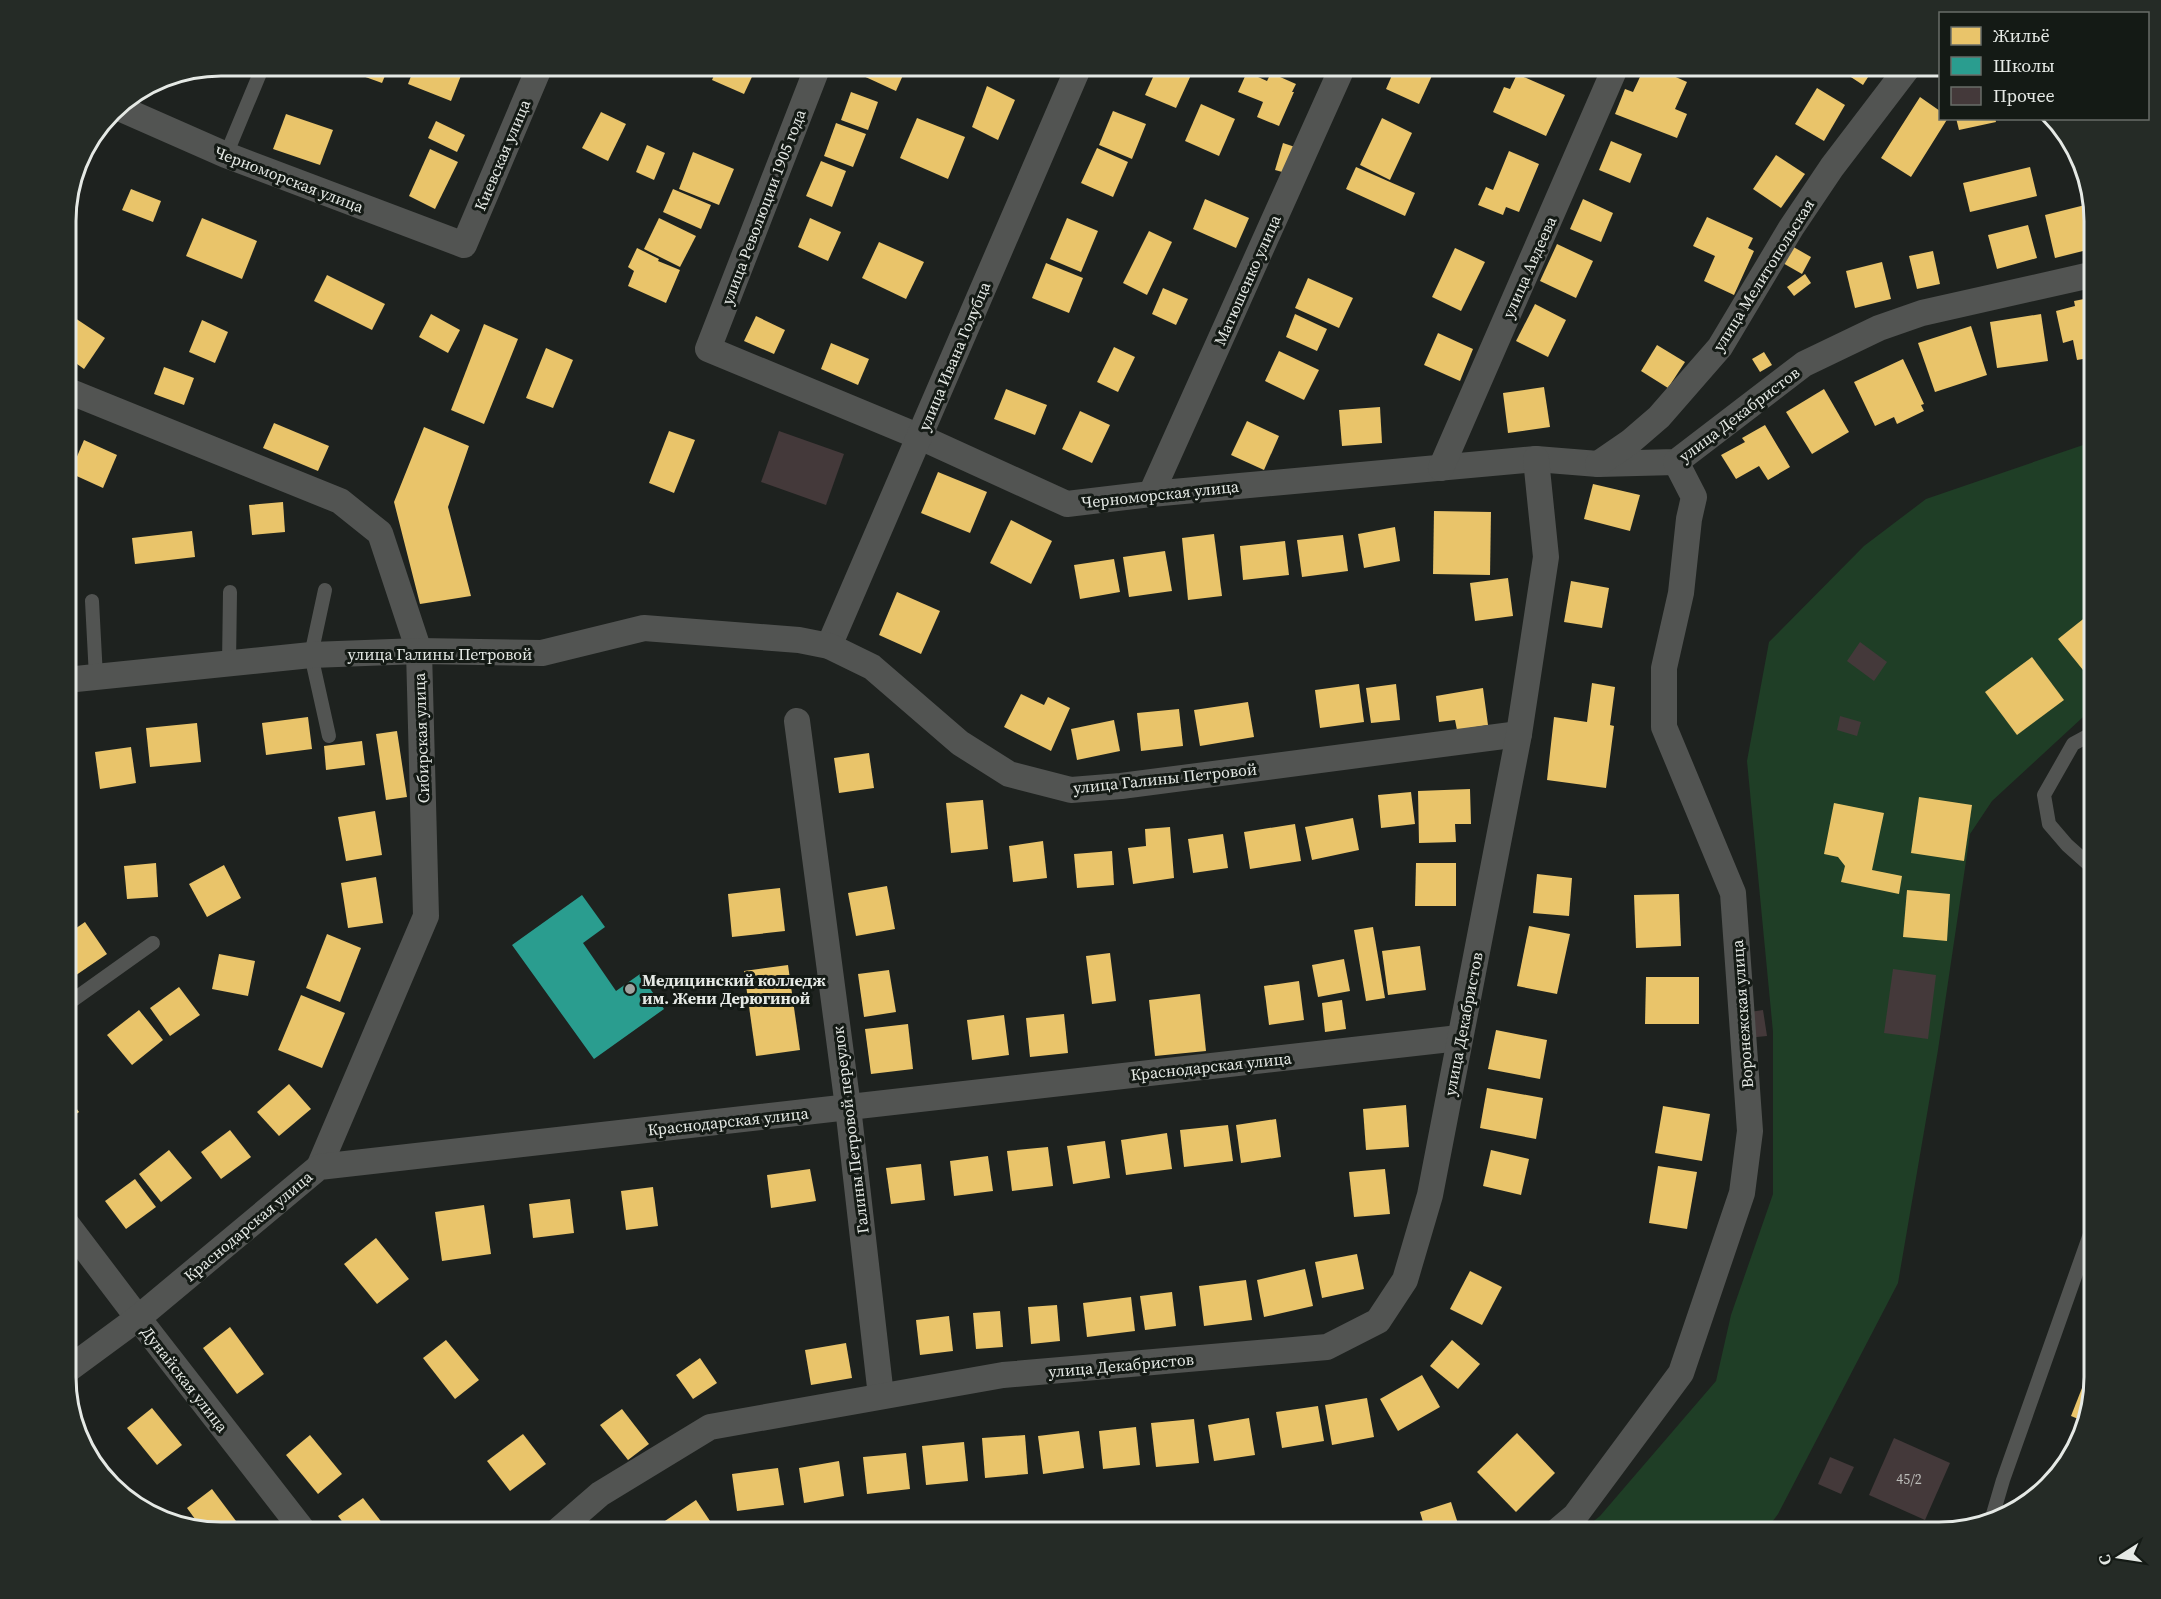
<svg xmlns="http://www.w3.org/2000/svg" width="2161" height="1599" font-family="'Source Serif 4',serif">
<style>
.green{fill:#1f3e26}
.homes{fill:#e9c46a}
.schools{fill:#2a9d8f}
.building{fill:#44393a}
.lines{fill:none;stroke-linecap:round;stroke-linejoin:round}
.lane{stroke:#525452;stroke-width:14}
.street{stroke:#525452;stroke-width:26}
.poi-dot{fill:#9fa3a0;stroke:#141a15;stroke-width:2}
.labels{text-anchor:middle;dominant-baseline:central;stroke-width:6;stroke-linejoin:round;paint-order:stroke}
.number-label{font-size:14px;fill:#bdbdba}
.street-label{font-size:16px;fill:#e5e9e5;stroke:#141a15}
.poi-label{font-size:16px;font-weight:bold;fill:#e5e9e5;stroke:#141a15;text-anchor:start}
.rim{fill:none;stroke:#e5e9e5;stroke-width:3}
</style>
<rect width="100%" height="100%" fill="#1e221f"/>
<!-- green -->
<polygon class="green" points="2086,444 2095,444 2095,706 1992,801 1970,834 1938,1050 1898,1283 1778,1514 1764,1533 1579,1533 1600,1516 1716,1381 1731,1315 1773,1194 1773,1032 1747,761 1769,642 1864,546 1926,499"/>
<!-- homes -->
<g class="homes">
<polygon points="335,66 389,66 382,83"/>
<polygon points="415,66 464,68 451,101 408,84"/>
<polygon points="718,66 757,66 744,94 712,80"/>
<polygon points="863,66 907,66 896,91 859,74"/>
<polygon points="999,66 1018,66 1015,73"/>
<polygon points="1158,66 1171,66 1191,75 1176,108 1145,95"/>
<polygon points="1396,66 1436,67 1419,104 1386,89"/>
<polygon points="1645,66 1651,66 1687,82 1675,109 1687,114 1677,138 1615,114 1625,89 1633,92"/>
<polygon points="1838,66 1875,66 1863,85 1837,68"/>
<polygon points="1247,72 1267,81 1271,73 1296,84 1292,92 1294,92 1279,126 1257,117 1263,102 1238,92"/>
<polygon points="1517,74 1565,95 1546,136 1493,112 1504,87 1510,89"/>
<polygon points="987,86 1015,100 998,140 972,127"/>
<polygon points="1817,88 1845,105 1824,141 1795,124"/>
<polygon points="851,92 878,102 868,130 841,120"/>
<polygon points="1920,97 1940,111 1940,118 1948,118 1911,177 1881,158"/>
<polygon points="1201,104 1235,119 1219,156 1185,141"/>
<polygon points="1113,111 1146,124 1132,159 1099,145"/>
<polygon points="601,112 626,124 608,161 582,148"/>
<polygon points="286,114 333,130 320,165 273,149"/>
<polygon points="917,118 965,137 948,179 900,158"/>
<polygon points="1382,118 1412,133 1390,180 1360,165"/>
<polygon points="1956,118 1995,118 1996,122 1959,130"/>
<polygon points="436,121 465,135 457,152 428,138"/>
<polygon points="836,123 866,134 853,167 824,156"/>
<polygon points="1611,141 1642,154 1630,183 1599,170"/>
<polygon points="1283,143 1295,147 1286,173 1275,170"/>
<polygon points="647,145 665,153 654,180 636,172"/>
<polygon points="1097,148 1128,162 1113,197 1081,183"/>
<polygon points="430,149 458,162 435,209 409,196"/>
<polygon points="1509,151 1539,164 1519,212 1506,207 1503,215 1478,205 1486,187 1493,190"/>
<polygon points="693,152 734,169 719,205 679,189"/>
<polygon points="1776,155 1805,174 1781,208 1753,189"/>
<polygon points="821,161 846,171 832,207 806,196"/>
<polygon points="1356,167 1415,193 1405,216 1346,189"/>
<polygon points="2030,167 2037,196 1970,212 1963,183"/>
<polygon points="131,189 161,201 153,222 122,210"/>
<polygon points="673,189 711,205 701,229 663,212"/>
<polygon points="1205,199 1249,218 1236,248 1193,229"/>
<polygon points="1583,199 1613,213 1601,242 1570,229"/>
<polygon points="2089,204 2095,227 2095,248 2055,258 2045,215"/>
<polygon points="1707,217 1753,238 1748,248 1754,251 1734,295 1704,281 1715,256 1693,246"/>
<polygon points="202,218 257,241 242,279 186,256"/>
<polygon points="659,218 696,236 680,267 644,249"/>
<polygon points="810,218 841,232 828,261 798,247"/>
<polygon points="1067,218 1098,231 1081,272 1050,259"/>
<polygon points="2028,225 2037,258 1997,269 1988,235"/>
<polygon points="1149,231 1172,242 1147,295 1123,283"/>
<polygon points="879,242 924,262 906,299 862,278"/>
<polygon points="1557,244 1593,261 1576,298 1540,281"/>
<polygon points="1790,245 1811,257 1802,274 1781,262"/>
<polygon points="637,248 659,259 658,261 680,270 666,303 628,286 634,271 628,267"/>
<polygon points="1455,248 1485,262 1461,311 1432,297"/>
<polygon points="1933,251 1940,284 1917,289 1909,256"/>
<polygon points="1882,262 1891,299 1855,308 1846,271"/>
<polygon points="1046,263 1083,278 1069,313 1032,298"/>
<polygon points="1805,274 1811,283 1794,296 1787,287"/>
<polygon points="327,275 385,304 372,330 314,301"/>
<polygon points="1308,278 1353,298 1339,328 1295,308"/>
<polygon points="1163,288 1188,299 1176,325 1152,314"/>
<polygon points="2094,297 2095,357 2077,360 2073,340 2063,343 2056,311 2075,306 2074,301"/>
<polygon points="1535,304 1566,320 1548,357 1516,341"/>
<polygon points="431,314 460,330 448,353 419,337"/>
<polygon points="1295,314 1327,329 1317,351 1286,337"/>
<polygon points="2041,314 2048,361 1997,368 1990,322"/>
<polygon points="756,316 785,330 774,354 744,341"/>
<polygon points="75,318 105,338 84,369 66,356 66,331"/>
<polygon points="202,320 228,332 215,363 189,352"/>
<polygon points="484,324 518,339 484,424 451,410"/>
<polygon points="1971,326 1987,375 1935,392 1918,343"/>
<polygon points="1438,333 1473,349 1460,381 1424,365"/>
<polygon points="831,343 869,359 858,385 821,369"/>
<polygon points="1657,345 1685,362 1668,388 1641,371"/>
<polygon points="1114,347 1135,357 1118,392 1097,382"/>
<polygon points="546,348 573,360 553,408 526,398"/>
<polygon points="1279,351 1319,370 1304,400 1265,381"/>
<polygon points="1764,352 1772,365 1760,372 1752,359"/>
<polygon points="1903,359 1924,404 1921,405 1924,411 1897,424 1894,417 1875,426 1854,382"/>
<polygon points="164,367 194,378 184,405 154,394"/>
<polygon points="1544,387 1550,427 1508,433 1503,393"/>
<polygon points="1006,389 1047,405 1035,435 994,419"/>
<polygon points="1824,389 1849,432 1812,454 1786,412"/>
<polygon points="1380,407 1382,443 1342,446 1339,410"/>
<polygon points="1080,411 1110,425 1092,463 1062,449"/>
<polygon points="1247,421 1279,436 1264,470 1231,455"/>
<polygon points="274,423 329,446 318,471 263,448"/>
<polygon points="1765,425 1790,467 1768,480 1759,466 1736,479 1721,455 1745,442 1742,438"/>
<polygon points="424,427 469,446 448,507 471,596 420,604 394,502"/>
<polygon points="669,431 695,440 674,493 649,483"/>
<polygon points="84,440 117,455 103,488 70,473"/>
<polygon points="938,472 987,492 970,533 921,513"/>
<polygon points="1593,484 1640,495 1630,531 1584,519"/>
<polygon points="283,502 285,532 252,535 249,505"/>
<polygon points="1434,511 1491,512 1490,575 1433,574"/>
<polygon points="1011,520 1052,541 1031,584 990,563"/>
<polygon points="1395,527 1400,561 1364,568 1358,534"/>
<polygon points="192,531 195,557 135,564 132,538"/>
<polygon points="1214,534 1222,596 1188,600 1182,538"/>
<polygon points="1343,535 1348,571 1302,577 1297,540"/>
<polygon points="1285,541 1289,575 1243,580 1240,546"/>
<polygon points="1165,551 1172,591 1129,597 1123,557"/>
<polygon points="1114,559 1120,592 1080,599 1074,565"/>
<polygon points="1508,578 1513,616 1475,621 1470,583"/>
<polygon points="1571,581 1609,588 1602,628 1564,622"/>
<polygon points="897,592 940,611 921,654 879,635"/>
<polygon points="2092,612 2095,616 2095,660 2083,670 2058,639"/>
<polygon points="2032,657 2064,700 2017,735 1985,692"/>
<polygon points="1592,683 1615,687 1610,725 1614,726 1606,788 1547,780 1554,717 1587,722"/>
<polygon points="1359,684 1364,722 1320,728 1315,690"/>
<polygon points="1396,684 1400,720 1371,723 1366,688"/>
<polygon points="1483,688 1488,725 1457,730 1455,720 1439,722 1436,696"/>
<polygon points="1021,694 1044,705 1048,697 1070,708 1051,751 1004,727"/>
<polygon points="1248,702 1254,737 1200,746 1194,710"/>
<polygon points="1179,709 1183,746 1141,751 1137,713"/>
<polygon points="308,717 312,749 266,755 262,723"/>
<polygon points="1114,720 1120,751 1077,760 1071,729"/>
<polygon points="197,723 201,762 150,767 146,728"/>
<polygon points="397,731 407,797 386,800 376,734"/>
<polygon points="362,741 365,765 326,770 324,746"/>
<polygon points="131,747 136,783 100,789 95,752"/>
<polygon points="66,753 68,753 74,788 66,789"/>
<polygon points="869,753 874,788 839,793 834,758"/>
<polygon points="1470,789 1471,824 1455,824 1456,842 1419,843 1418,791"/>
<polygon points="1411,792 1415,824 1381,828 1378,795"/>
<polygon points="1919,797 1972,805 1964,861 1911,853"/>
<polygon points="983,800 988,849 951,853 946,803"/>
<polygon points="1834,803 1884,813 1872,870 1902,876 1899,894 1841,882 1845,866 1838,857 1824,854"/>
<polygon points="375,811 382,855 346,861 338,817"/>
<polygon points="1353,818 1359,850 1312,860 1305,827"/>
<polygon points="1295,824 1301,861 1250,869 1244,832"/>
<polygon points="1170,827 1174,878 1133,884 1128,848 1146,846 1145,829"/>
<polygon points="1223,834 1228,868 1193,873 1188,839"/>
<polygon points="1043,841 1047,878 1013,882 1009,846"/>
<polygon points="1112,851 1114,885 1077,888 1074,854"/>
<polygon points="156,863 158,897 127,899 124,866"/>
<polygon points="1416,863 1456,863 1456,906 1415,906"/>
<polygon points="224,865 241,898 207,917 189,884"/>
<polygon points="1537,874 1572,878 1569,916 1533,913"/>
<polygon points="376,877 383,923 348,928 341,883"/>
<polygon points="887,886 895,929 856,936 848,893"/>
<polygon points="780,888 785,931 732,937 728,894"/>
<polygon points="1907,890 1950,894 1947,941 1903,937"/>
<polygon points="1679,894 1681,946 1636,948 1634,895"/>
<polygon points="85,922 107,954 66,982 66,935"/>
<polygon points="1529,926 1570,934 1557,994 1517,986"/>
<polygon points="1373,927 1385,998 1366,1001 1354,930"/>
<polygon points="327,934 361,948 340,1002 306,988"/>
<polygon points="1420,946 1426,990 1388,995 1382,951"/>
<polygon points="1110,953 1116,1001 1092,1004 1086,956"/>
<polygon points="219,954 255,961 248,996 212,989"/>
<polygon points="1344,959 1350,991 1318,997 1312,965"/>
<polygon points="788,965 800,1050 756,1056 744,971"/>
<polygon points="889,970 896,1012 864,1017 858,974"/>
<polygon points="1646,977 1699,977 1699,1024 1645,1024"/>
<polygon points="1299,981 1304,1020 1269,1025 1264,986"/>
<polygon points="179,987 200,1015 170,1036 150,1008"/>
<polygon points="1200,994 1206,1051 1155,1056 1149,1000"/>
<polygon points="301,995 345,1013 322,1068 278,1050"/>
<polygon points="1342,1000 1346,1029 1325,1032 1322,1003"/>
<polygon points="139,1010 163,1040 132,1065 107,1035"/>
<polygon points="1064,1014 1068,1053 1030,1057 1026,1018"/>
<polygon points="1004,1015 1009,1055 972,1060 967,1020"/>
<polygon points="908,1024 913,1069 871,1074 865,1029"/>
<polygon points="1496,1030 1547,1040 1540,1079 1488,1069"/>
<polygon points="289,1084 311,1109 279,1136 257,1112"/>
<polygon points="1487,1088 1543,1098 1536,1139 1480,1128"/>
<polygon points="66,1094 79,1112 66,1121"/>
<polygon points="1406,1105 1409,1147 1366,1150 1363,1109"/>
<polygon points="1663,1106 1710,1114 1702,1161 1655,1153"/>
<polygon points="1276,1119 1281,1157 1241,1163 1236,1125"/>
<polygon points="1228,1125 1233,1161 1184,1167 1180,1130"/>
<polygon points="230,1130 251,1157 221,1179 201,1152"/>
<polygon points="1167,1133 1172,1169 1126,1175 1121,1140"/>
<polygon points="1105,1141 1110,1178 1073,1184 1067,1146"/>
<polygon points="1048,1147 1053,1186 1012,1191 1007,1151"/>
<polygon points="169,1150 192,1178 161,1202 139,1174"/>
<polygon points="1491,1150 1529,1159 1521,1195 1483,1186"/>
<polygon points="988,1156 993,1191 954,1196 950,1161"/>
<polygon points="921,1164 925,1200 891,1204 886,1168"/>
<polygon points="1658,1166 1697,1172 1687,1229 1649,1223"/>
<polygon points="810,1169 816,1201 771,1208 767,1175"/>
<polygon points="1385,1169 1390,1214 1354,1217 1349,1172"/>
<polygon points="135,1179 156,1207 126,1229 105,1201"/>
<polygon points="653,1187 658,1226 626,1230 621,1191"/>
<polygon points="570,1199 574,1233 533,1238 529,1204"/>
<polygon points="484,1205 491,1254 442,1261 435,1212"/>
<polygon points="376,1238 409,1279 377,1304 344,1264"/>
<polygon points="1357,1254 1364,1289 1322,1298 1315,1262"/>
<polygon points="1305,1269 1313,1306 1264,1317 1257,1280"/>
<polygon points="1470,1271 1502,1287 1482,1325 1450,1309"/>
<polygon points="1246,1280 1252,1320 1204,1326 1199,1286"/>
<polygon points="1172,1292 1176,1326 1145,1330 1140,1296"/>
<polygon points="1131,1297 1135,1331 1087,1337 1083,1303"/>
<polygon points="1057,1305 1060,1341 1031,1344 1028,1307"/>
<polygon points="1000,1311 1003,1347 976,1349 973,1313"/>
<polygon points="949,1316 953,1351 920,1355 916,1320"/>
<polygon points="230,1327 264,1374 237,1394 203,1348"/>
<polygon points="446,1340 479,1380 455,1399 423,1358"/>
<polygon points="1452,1340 1480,1364 1458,1389 1430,1366"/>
<polygon points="846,1343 852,1378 811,1385 805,1350"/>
<polygon points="700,1358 717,1383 693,1399 676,1375"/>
<polygon points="2093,1360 2095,1361 2095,1378 2088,1423 2071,1416"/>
<polygon points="1422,1375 1440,1407 1398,1431 1380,1399"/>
<polygon points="1367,1398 1374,1437 1332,1445 1325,1405"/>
<polygon points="1318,1406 1324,1441 1282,1448 1276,1412"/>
<polygon points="152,1408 182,1445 157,1465 127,1428"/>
<polygon points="622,1409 649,1444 628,1460 600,1425"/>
<polygon points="1249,1418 1255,1455 1214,1461 1208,1425"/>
<polygon points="1194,1419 1199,1463 1156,1467 1151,1423"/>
<polygon points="1136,1427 1140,1465 1103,1469 1099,1431"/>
<polygon points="1079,1431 1084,1468 1043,1474 1038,1436"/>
<polygon points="1517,1433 1555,1473 1516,1512 1477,1472"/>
<polygon points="523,1434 546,1464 510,1491 487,1461"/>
<polygon points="310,1435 342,1474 318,1494 286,1455"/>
<polygon points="1025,1435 1028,1474 985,1478 982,1438"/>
<polygon points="964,1442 968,1481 926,1485 922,1446"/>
<polygon points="906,1453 910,1489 867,1494 863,1457"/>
<polygon points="839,1461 844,1496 804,1503 799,1468"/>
<polygon points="778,1468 784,1505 737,1511 732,1474"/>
<polygon points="212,1489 245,1533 221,1533 203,1530 187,1508"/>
<polygon points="363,1498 390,1533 351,1533 338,1516"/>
<polygon points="696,1500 716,1530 712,1533 665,1533 659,1525"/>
<polygon points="1451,1502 1461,1533 1390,1533 1423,1522 1420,1512"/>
<polygon points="609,1525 614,1533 598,1533"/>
</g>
<!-- schools -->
<polygon class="schools" points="582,895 605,927 583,943 616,991 640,974 664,1009 594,1059 512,945"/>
<!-- building -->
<g class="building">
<polygon points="779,431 844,454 826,505 761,482"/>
<polygon points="1860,642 1887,662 1874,681 1847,661"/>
<polygon points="1840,716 1861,722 1857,736 1837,730"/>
<polygon points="1893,969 1936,975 1928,1039 1884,1033"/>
<polygon points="1763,1010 1767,1036 1747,1038 1743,1013"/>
<polygon points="1894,1438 1950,1463 1925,1520 1869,1495"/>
<polygon points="1830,1457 1854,1467 1841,1494 1818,1484"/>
</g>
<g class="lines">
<!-- lane -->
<g class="lane">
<polyline points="226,155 263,66"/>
<polyline points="325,590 311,655 329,736"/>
<polyline points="92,601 96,677"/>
<polyline points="229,664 230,592"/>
<polyline points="2095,732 2073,744 2044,795 2049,824 2067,845 2095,870"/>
<polyline points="66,1005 153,943"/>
<polyline points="1991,1521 2003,1480 2095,1220"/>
</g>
<!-- street -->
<g class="street">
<polyline points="818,66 708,349 920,437 1067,504 1151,494 1536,459 1598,464 1676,462 1804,364 1879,328 1922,313 2095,274"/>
<polyline points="117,107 226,155 464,245 540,66"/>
<polyline points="66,390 340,501 380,533 419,651 426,916 319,1167"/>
<polyline points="1598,464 1630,442 1659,417 1720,347 1791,228 1832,167 1909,66"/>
<polyline points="1441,468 1616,66"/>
<polyline points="1151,494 1343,66"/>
<polyline points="829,646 1079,66"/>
<polyline points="66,680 311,655 419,651 542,653 644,628 799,640 829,646 872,667 960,743 1009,774 1071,790 1121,786 1519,734"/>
<polyline points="797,721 848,1107 881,1396"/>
<polyline points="66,1223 138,1318 305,1533"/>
<polyline points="66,1371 138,1318 319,1167 1459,1038"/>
<polyline points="555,1533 600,1494 710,1427 1003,1375 1327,1347 1378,1321 1405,1280 1430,1195 1519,734 1546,557 1536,459"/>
<polyline points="1555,1533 1575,1516 1681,1373 1742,1193 1750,1131 1733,893 1664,727 1664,668 1681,593 1689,519 1694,497 1676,462"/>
</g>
</g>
<!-- markers -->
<circle class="poi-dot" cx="630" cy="989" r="6"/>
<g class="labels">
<!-- number labels -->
<g class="number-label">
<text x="1909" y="1479">45/2</text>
</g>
<!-- street labels -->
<g class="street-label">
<text transform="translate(502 155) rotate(-67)">Киевская улица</text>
<text transform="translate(289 179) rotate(21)">Черноморская улица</text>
<text transform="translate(763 207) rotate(-69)">улица Революции 1905 года</text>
<text transform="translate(1529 267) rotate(-66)">улица Авдеева</text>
<text transform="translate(1763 275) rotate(-58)">улица Мелитопольская</text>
<text transform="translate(1247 280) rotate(-66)">Матюшенко улица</text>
<text transform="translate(954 356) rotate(-67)">улица Ивана Голубца</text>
<text transform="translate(1739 414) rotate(-37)">улица Декабристов</text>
<text transform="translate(1160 494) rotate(-6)">Черноморская улица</text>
<text x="440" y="654">улица Галины Петровой</text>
<text transform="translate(421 738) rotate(-92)">Сибирская улица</text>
<text transform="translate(1165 778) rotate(-6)">улица Галины Петровой</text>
<text transform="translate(1742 1014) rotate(-94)">Воронежская улица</text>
<text transform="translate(1463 1024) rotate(-79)">улица Декабристов</text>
<text transform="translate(1211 1066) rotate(-6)">Краснодарская улица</text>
<text transform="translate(728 1121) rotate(-6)">Краснодарская улица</text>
<text transform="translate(850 1130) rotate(-97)">Галины Петровой переулок</text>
<text transform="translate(248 1226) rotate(-40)">Краснодарская улица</text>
<text transform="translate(1121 1365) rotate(-5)">улица Декабристов</text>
<text transform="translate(185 1379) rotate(52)">Дунайская улица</text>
</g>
<!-- poi labels -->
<g class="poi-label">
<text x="642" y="980">Медицинский колледж<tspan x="642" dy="18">им. Жени Дерюгиной</tspan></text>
</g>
</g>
<!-- crop -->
<path d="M0 0H2161V1599H0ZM221 76H1939A145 145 0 0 1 2084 221V1377A145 145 0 0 1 1939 1522H221A145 145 0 0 1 76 1377V221A145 145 0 0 1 221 76Z" fill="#252b26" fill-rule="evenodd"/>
<path class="rim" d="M221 76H1939A145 145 0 0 1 2084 221V1377A145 145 0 0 1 1939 1522H221A145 145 0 0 1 76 1377V221A145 145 0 0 1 221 76Z"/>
<!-- legend -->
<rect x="1939" y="12" width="210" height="108" fill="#141a15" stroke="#686d68" stroke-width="1.5"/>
<rect x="1951" y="27" width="30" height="18" fill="#e9c46a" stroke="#686d68" stroke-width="1.5"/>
<text x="1993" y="42" font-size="18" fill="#e5e9e5">Жильё</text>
<rect x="1951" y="57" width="30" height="18" fill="#2a9d8f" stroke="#686d68" stroke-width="1.5"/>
<text x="1993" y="72" font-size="18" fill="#e5e9e5">Школы</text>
<rect x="1951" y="87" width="30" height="18" fill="#44393a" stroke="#686d68" stroke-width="1.5"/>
<text x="1993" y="102" font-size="18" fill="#e5e9e5">Прочее</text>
<!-- north arrow -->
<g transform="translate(2119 1557) rotate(258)" stroke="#141a15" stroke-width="4.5" paint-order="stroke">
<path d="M0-4.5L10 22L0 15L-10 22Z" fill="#e5e9e5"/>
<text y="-9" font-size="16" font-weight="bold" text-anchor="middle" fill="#e5e9e5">С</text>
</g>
</svg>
